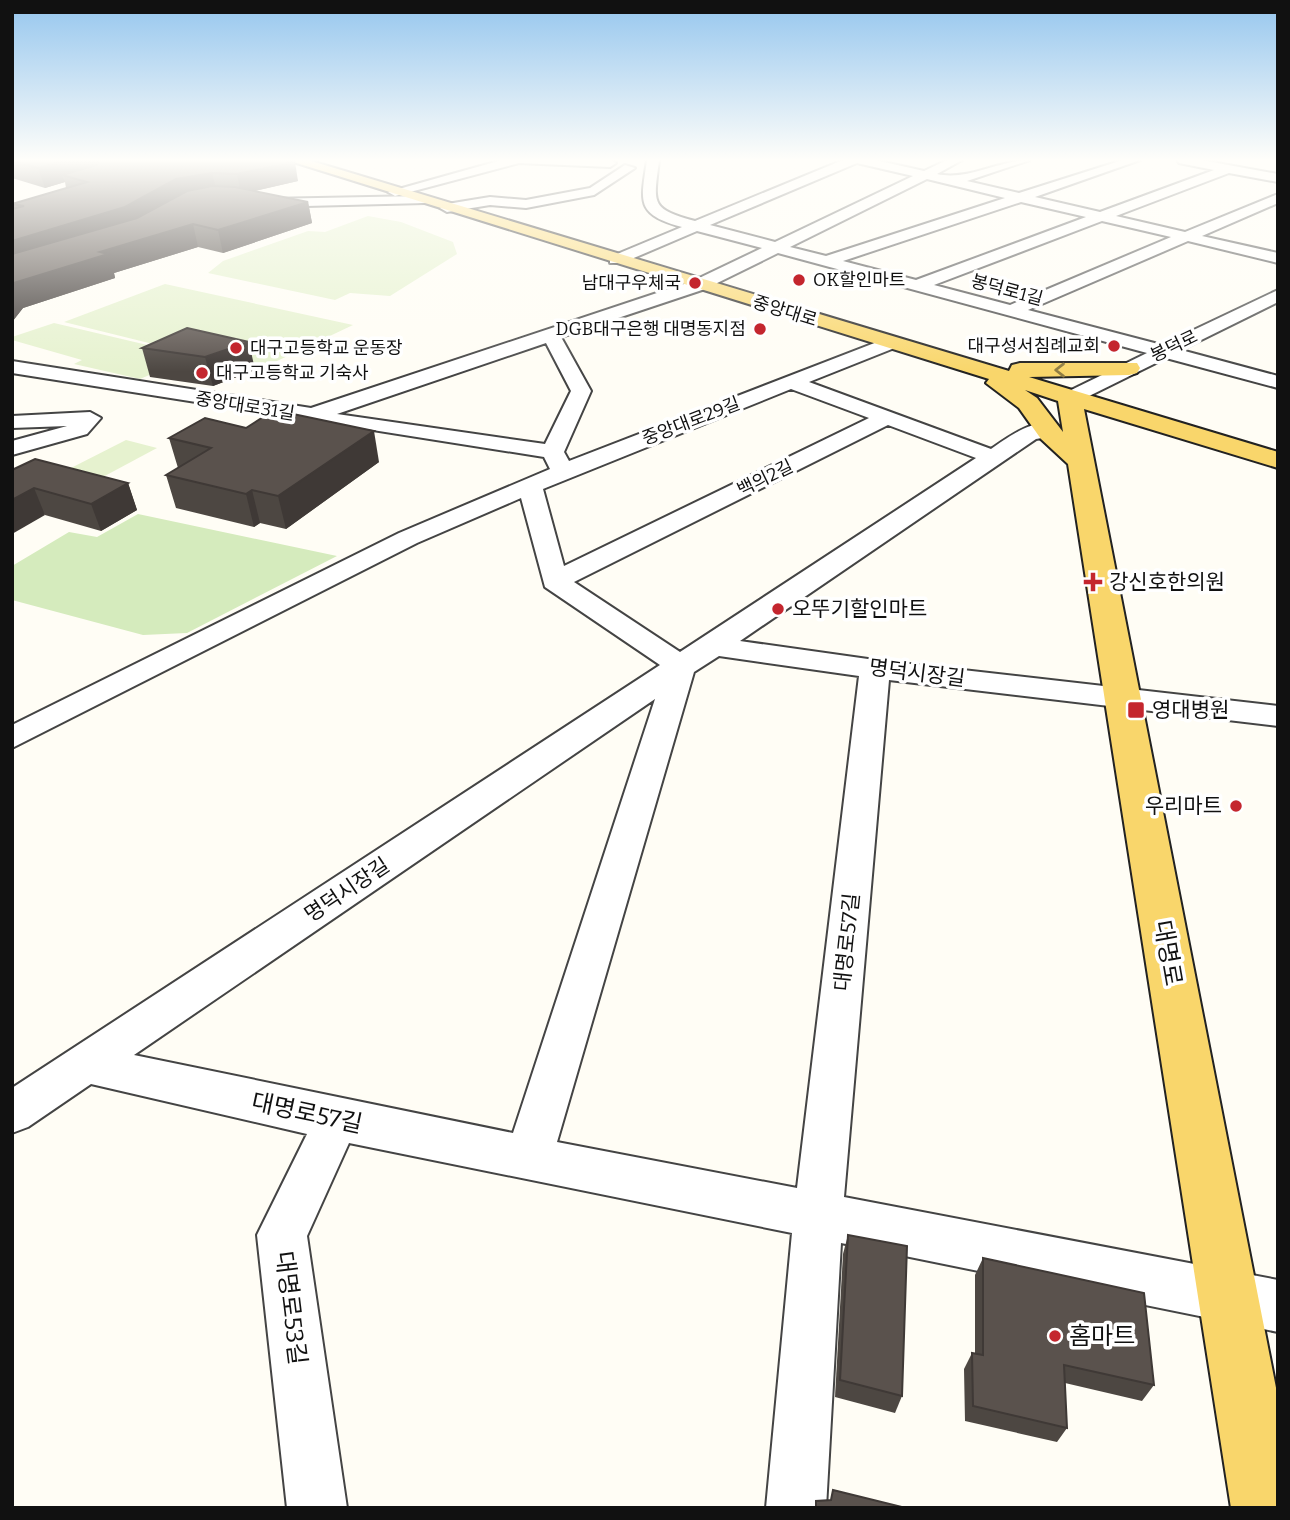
<svg xmlns="http://www.w3.org/2000/svg" width="1290" height="1520" font-family="Bitter,'Noto Sans KR',serif">
<style>
.green{fill:#d5ebbd}
.pitch{fill:#e6f2cf}
.lines{fill:none;stroke-linecap:round;stroke-linejoin:round}
.minor-casing{stroke:#444;stroke-width:4}
.major-casing{stroke:#222;stroke-width:4}
.minor{fill:#fff;fill-rule:evenodd}
.major{fill:#f9d66b;fill-rule:evenodd}
.wall{fill:#4d4742}
.shaded-wall{fill:#3f3936}
.building{fill:#5a524d;stroke:#3f3936;stroke-width:2}
.oneway{stroke:#917d42}
.poi-dot{fill:#c4262e;stroke:#fff;stroke-width:2.5}
.labels{text-anchor:middle;dominant-baseline:central;stroke-width:7;stroke-linejoin:round;paint-order:stroke}
.far-poi-label{font-size:18px;fill:#111;stroke:#fff;text-anchor:start}
.far-street-label{font-size:18px;fill:#111;stroke:#fff}
.poi-label{font-size:21px;fill:#111;stroke:#fff;text-anchor:start}
.street-label{font-size:21px;fill:#111;stroke:#fff}
.near-street-label{font-size:24px;fill:#111;stroke:#fff}
.near-poi-label{font-size:24px;fill:#111;stroke:#fff;text-anchor:start}
</style>
<rect width="100%" height="100%" fill="#fffdf5"/>
<!-- green -->
<polygon class="green" points="138,514 337,556 187,633 143,635 12,600 12,566 69,532 97,537"/>
<!-- pitch -->
<g class="pitch">
<polygon points="368,216 401,222 453,242 457,254 390,296 350,293 335,300 208,273 223,261 308,231 325,232"/>
<polygon points="165,284 353,325 258,370 64,322"/>
<polygon points="54,323 194,356 140,379 74,364 82,360 12,340 12,337"/>
<polygon points="126,440 157,448 101,478 69,469"/>
</g>
<g class="lines">
<!-- minor casing -->
<g class="minor-casing">
<g id="minor">
<polygon points="502,160 611,160 616,163 610,167 519,163 395,196 388,192"/>
<path d="M647,160H659C654,203 649,209 695,221L843,160H875L924,171L947,160H962L937,174C968,181 998,160 1030,160L967,181L1019,193L1123,160H1140L1035,197L1100,212L1214,170L1179,163L1177,160H1201L1278,174V182L1229,173L1116,216L1185,232L1278,194V203L1202,236L1278,253V263L1188,241L1028,310L1162,345L1278,290V302L1181,350L1278,376V388L1166,358L1077,402H1063L1060,398L1063,394L1147,353L778,253L705,289L561,337L591,391L564,452L569,461L890,337L899,343L897,347L809,382L991,449C1006,439 1043,410 1058,431L1055,436L1036,439L740,641L875,660L1278,706V726L889,680L844,1197L1278,1280V1332L841,1243L826,1508H766L792,1233L349,1143L307,1236L347,1508H287L257,1235L307,1134L91,1084L28,1127L12,1133V1088L660,665L545,587L521,498L417,543L12,748V725L399,533L550,469L544,457L12,373V361L311,408L693,281L762,248L697,231L622,263H610V257L682,227C635,214 641,202 647,160ZM857,163L913,176L775,242L710,225ZM927,179L1005,198L826,256L790,247ZM1021,202L1086,217L916,280L843,261ZM1102,221L1171,237L1010,305L934,285ZM546,343L571,391L545,444L337,414ZM791,389L869,418L564,566L543,489ZM888,425L976,458L680,652L574,582ZM719,656L859,676L797,1188L557,1142L694,672ZM655,699L513,1133L134,1055Z"/>
<polygon points="625,165 635,168 594,195 526,208 490,205 447,212 440,208 447,204 490,197 526,200 590,188"/>
<polygon points="420,196 425,197 425,203 266,207 259,203 266,199"/>
<polygon points="90,412 101,418 87,434 12,455 12,441 67,426 12,428 12,416"/>
</g>
</g>
<!-- major casing -->
<g class="major-casing">
<path id="major" d="M287,160H308L1009,371L1012,365L1020,363H1137L1140,368L1137,373L1129,375L1029,377L1278,452V468L1084,409L1278,1398V1508H1231L1068,464L1041,439L1019,408L986,383L989,379ZM1025,390L1058,401L1063,432L1037,398Z"/>
</g>
<!-- minor -->
<use href="#minor" class="minor"/>
<!-- major -->
<use href="#major" class="major"/>
</g>
<!-- wall -->
<g class="wall">
<polygon points="12,160 287,160 298,181 255,191 308,202 312,223 223,253 198,247 114,273 115,278 23,308 12,322 12,209 14,209 12,204 66,188 65,182 45,188 12,178"/>
<polygon points="187,328 255,370 213,386 150,377 142,348"/>
<polygon points="169,438 379,462 286,529 260,523 254,527 176,508 166,475 178,468"/>
<polygon points="12,470 128,483 137,510 101,531 45,515"/>
<polygon points="848,1235 902,1396 895,1413 835,1397 843,1254"/>
<polygon points="983,1258 1154,1385 1142,1401 1065,1383 1067,1428 1057,1442 965,1421 964,1369 972,1353 975,1354 975,1275"/>
</g>
<!-- shaded-wall -->
<g class="shaded-wall">
<polygon points="68,160 92,160 96,172 62,175 65,182 45,188 38,168"/>
<polygon points="295,162 298,181 241,194 237,174"/>
<polygon points="212,173 217,193 131,229 12,266 12,241 176,179"/>
<polygon points="308,202 312,223 223,253 218,230"/>
<polygon points="193,224 198,247 114,273 115,278 23,308 12,322 12,285 14,283 100,252"/>
<polygon points="249,342 255,370 213,386 205,357"/>
<polygon points="374,431 379,462 286,529 278,496"/>
<polygon points="128,483 137,510 101,531 91,504"/>
<polygon points="34,488 45,515 12,534 12,500"/>
<polygon points="252,490 260,523 254,527 246,494"/>
</g>
<!-- building -->
<g class="building">
<polygon points="12,160 68,160 38,168 12,161"/>
<polygon points="101,160 287,160 295,162 237,174 212,173 176,179 125,207 12,241 12,209 24,206 12,204 87,182 62,175 97,165"/>
<polygon points="212,186 235,187 308,202 218,230 193,224 100,252 108,254 14,283 12,285 12,254 137,218 187,191"/>
<polygon points="187,328 249,342 205,357 142,348"/>
<polygon points="274,410 374,431 278,496 252,490 246,494 166,475 211,448 169,438 205,418 246,428"/>
<polygon points="35,459 128,483 91,504 34,488 12,500 12,470"/>
<polygon points="848,1235 907,1246 902,1396 840,1380"/>
<polygon points="983,1258 1144,1293 1154,1385 1064,1365 1067,1428 973,1406 972,1353 983,1355"/>
<polygon points="833,1490 902,1507 902,1508 816,1508 816,1501 831,1500"/>
</g>
<!-- one-way arrows -->
<defs><path id="oneway-chevron" d="M-2-3.5L2.5 0L-2 3.5" fill="none" stroke-width="1.6" stroke-linecap="round" stroke-linejoin="round" transform="scale(1.75)"/></defs>
<use class="oneway" href="#oneway-chevron" transform="translate(1060 370) rotate(-180)"/>
<!-- sky -->
<linearGradient id="sky" x2="0" y2="1"><stop stop-color="#95c6ee"/><stop offset="0.43" stop-color="#fffefa"/><stop offset="1" stop-color="#fffefa" stop-opacity="0"/></linearGradient>
<rect width="1290" height="372" fill="url(#sky)"/>
<!-- markers -->
<g class="poi-dot">
<circle cx="799" cy="280" r="7"/>
<circle cx="695" cy="283" r="7"/>
<circle cx="760" cy="329" r="7"/>
<circle cx="1114" cy="346" r="7"/>
<circle cx="236" cy="348" r="7"/>
<circle cx="202" cy="373" r="7"/>
<path d="M1089.5 571.5h7v7h7v7h-7v7h-7v-7h-7v-7h7z"/>
<circle cx="778" cy="609" r="7"/>
<rect x="1127" y="701" width="18" height="18" rx="3.5"/>
<circle cx="1236" cy="806" r="7"/>
<circle cx="1055" cy="1336" r="7"/>
</g>
<g class="labels">
<!-- far-poi labels -->
<g class="far-poi-label">
<text x="813" y="280">OK할인마트</text>
<text x="681" y="283" text-anchor="end">남대구우체국</text>
<text x="746" y="329" text-anchor="end">DGB대구은행 대명동지점</text>
<text x="1100" y="346" text-anchor="end">대구성서침례교회</text>
<text x="250" y="348">대구고등학교 운동장</text>
<text x="216" y="373">대구고등학교 기숙사</text>
</g>
<!-- far-street labels -->
<g class="far-street-label">
<text transform="translate(1007 290) rotate(15)">봉덕로1길</text>
<text transform="translate(785 311) rotate(17)">중앙대로</text>
<text transform="translate(1174 346) rotate(-26)">봉덕로</text>
<text transform="translate(245 406) rotate(9)">중앙대로31길</text>
<text transform="translate(691 421) rotate(-21)">중앙대로29길</text>
<text transform="translate(765 478) rotate(-26)">백의2길</text>
</g>
<!-- poi labels -->
<g class="poi-label">
<text x="1109" y="582">강신호한의원</text>
<text x="792" y="609">오뚜기할인마트</text>
<text x="1152" y="710">영대병원</text>
<text x="1222" y="806" text-anchor="end">우리마트</text>
</g>
<!-- street labels -->
<g class="street-label">
<text transform="translate(917 673) rotate(7)">명덕시장길</text>
<text transform="translate(347 890) rotate(-34)">명덕시장길</text>
<text transform="translate(847 942) rotate(-84)">대명로57길</text>
</g>
<!-- near-street labels -->
<g class="near-street-label">
<text transform="translate(1168 953) rotate(80)">대명로</text>
<text transform="translate(307 1113) rotate(12)">대명로57길</text>
<text transform="translate(291 1308) rotate(83)">대명로53길</text>
</g>
<!-- near-poi labels -->
<g class="near-poi-label">
<text x="1069" y="1336">홈마트</text>
</g>
</g>
<!-- border -->
<rect width="1290" height="1520" fill="none" stroke="#111111" stroke-width="28"/>
</svg>
